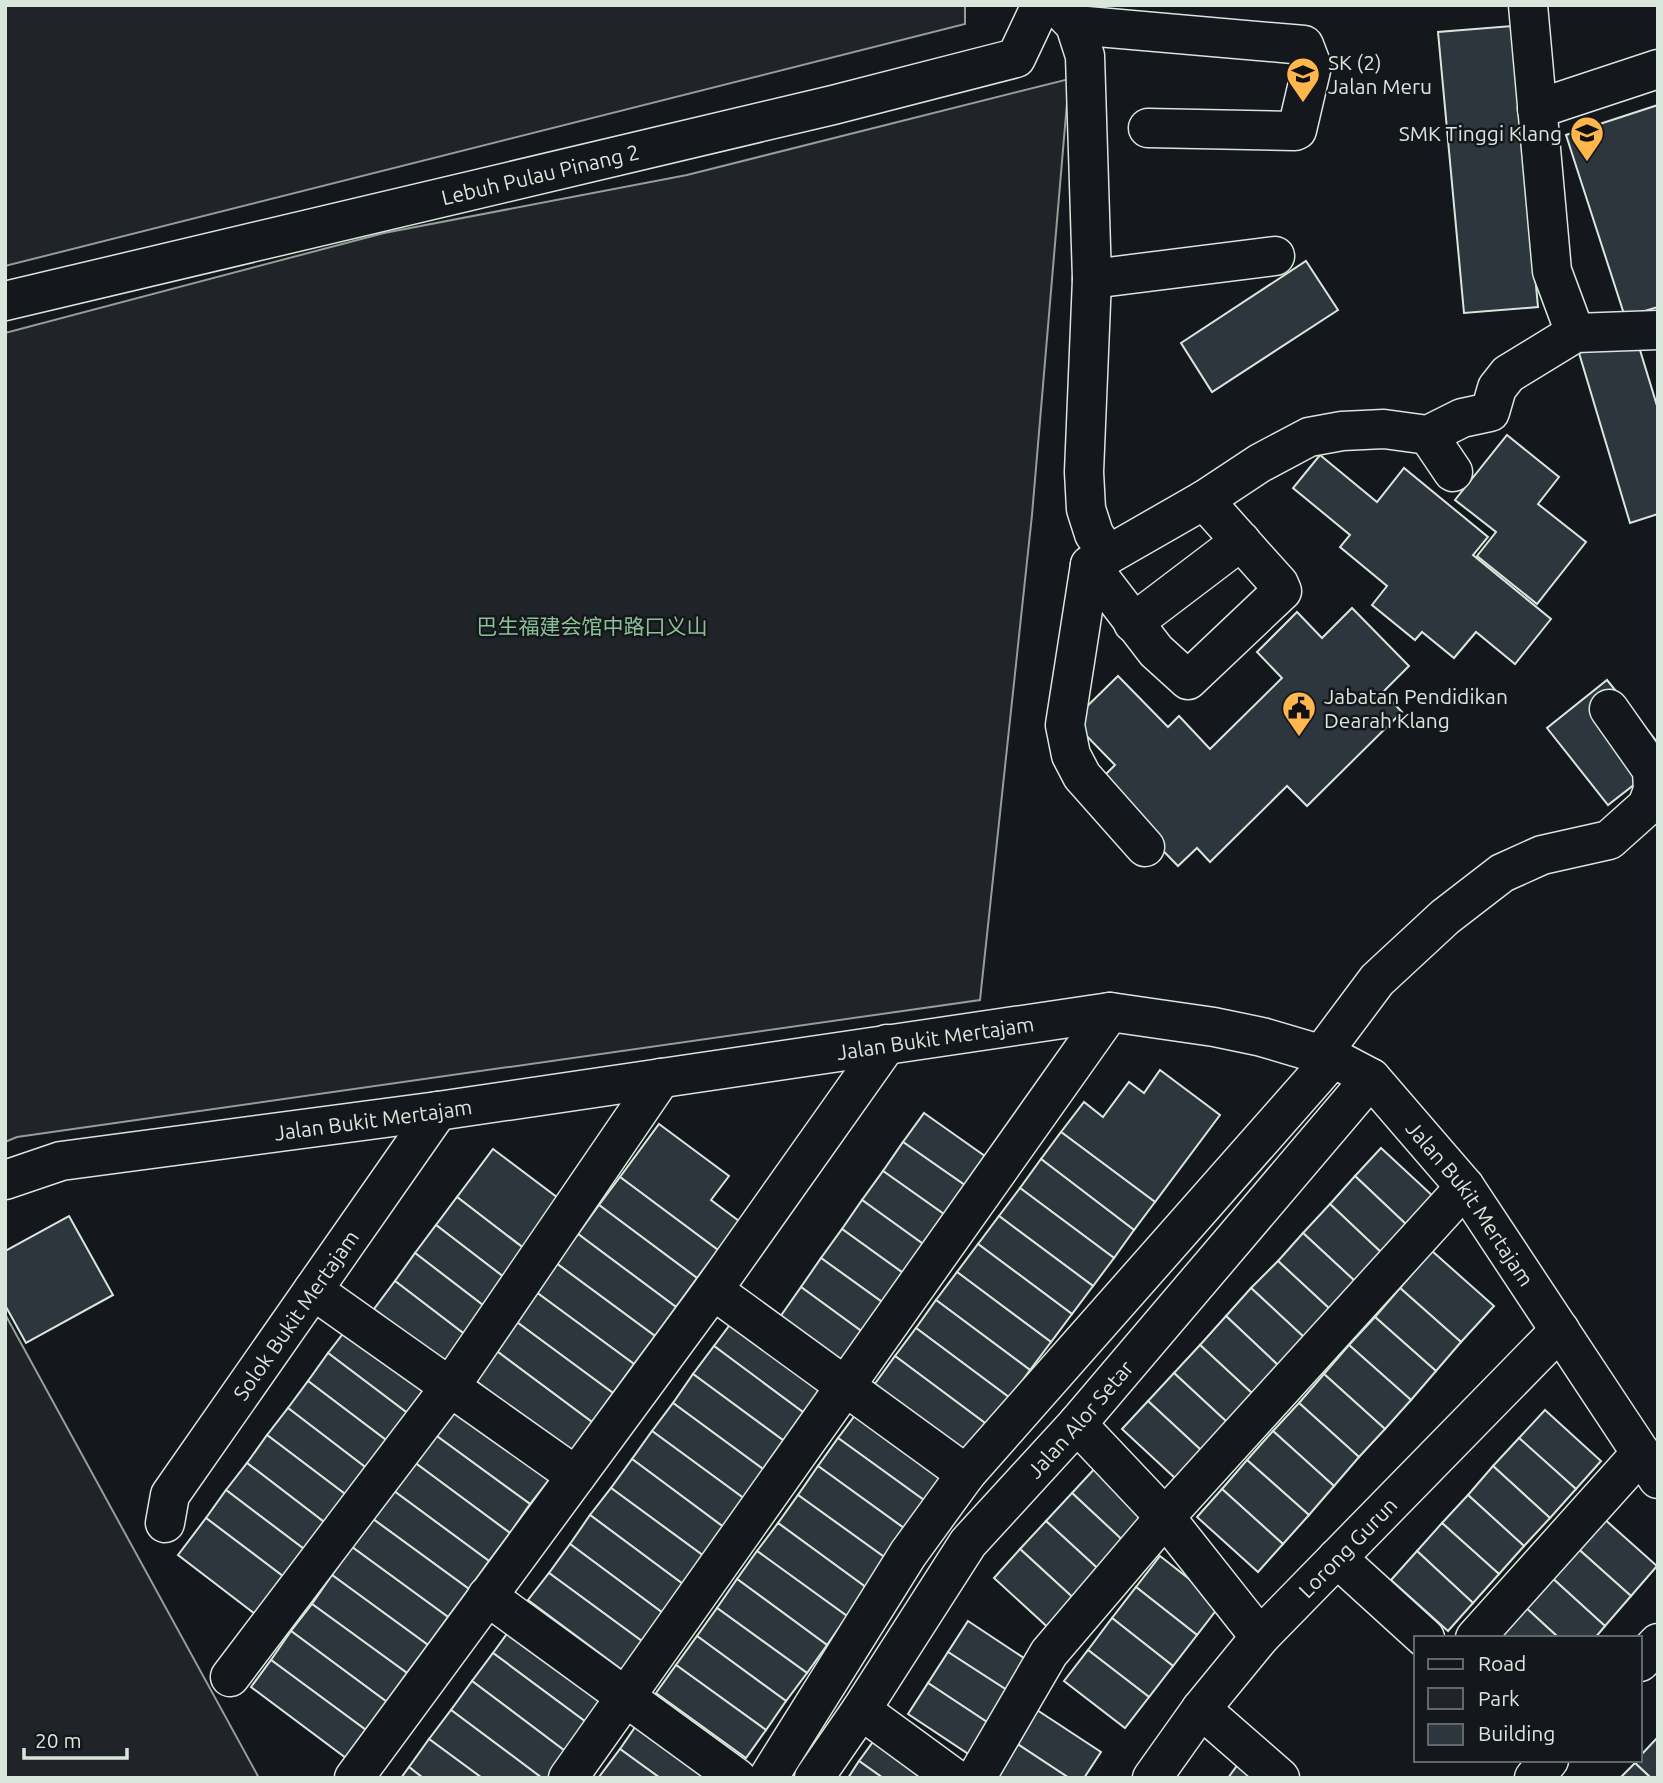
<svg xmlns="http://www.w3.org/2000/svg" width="1663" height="1783" font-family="Ubuntu,'Noto Sans SC',sans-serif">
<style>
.green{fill:#202428;stroke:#939e99;stroke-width:2}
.building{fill:#2c363c;stroke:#d8e6dc;stroke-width:2}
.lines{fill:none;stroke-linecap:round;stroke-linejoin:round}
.minor-casing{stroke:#d8e6dc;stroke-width:41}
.minor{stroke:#14181c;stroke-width:38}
.labels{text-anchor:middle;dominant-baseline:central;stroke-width:5;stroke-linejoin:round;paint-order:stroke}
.poi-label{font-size:21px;fill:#d8e6dc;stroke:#14181c;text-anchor:start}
.street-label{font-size:21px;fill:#d8e6dc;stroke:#14181c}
.park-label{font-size:21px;fill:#8ac095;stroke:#14181c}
</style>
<rect width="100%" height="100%" fill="#14181c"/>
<!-- green -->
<g class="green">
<polygon points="5,5 965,5 965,24 5,266"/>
<polygon points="1069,79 1032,515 980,1000 17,1137 5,1142 5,333 384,233 687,175"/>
<polygon points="5,1314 259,1778 5,1778"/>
</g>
<!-- building -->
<g class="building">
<polygon points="1512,26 1538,307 1464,313 1438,32"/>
<polygon points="1658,105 1658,307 1625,317 1566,135"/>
<polygon points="1306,261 1338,310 1212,392 1181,343"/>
<polygon points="1636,337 1658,409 1658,514 1630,523 1579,353"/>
<polygon points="1507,435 1559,477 1538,504 1586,542 1537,604 1477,556 1496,532 1455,500"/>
<polygon points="1320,455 1377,502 1404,468 1488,537 1473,555 1551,619 1515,664 1476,632 1454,658 1422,632 1415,640 1372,605 1387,586 1340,547 1350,535 1293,488"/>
<polygon points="1352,608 1409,666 1383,692 1402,712 1307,806 1287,786 1210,862 1197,848 1178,866 1097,783 1115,765 1072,721 1118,676 1168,727 1179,716 1210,749 1282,678 1257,652 1297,612 1322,638"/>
<polygon points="1607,680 1658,743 1658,766 1608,805 1547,728"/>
<polygon points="1160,1070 1220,1115 1155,1202 1061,1132 1084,1102 1103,1117 1129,1082 1144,1093"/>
<polygon points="924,1113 999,1166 979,1195 903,1142"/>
<polygon points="659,1124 729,1176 711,1200 739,1221 718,1250 620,1177"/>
<polygon points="1061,1132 1155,1202 1134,1230 1041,1159"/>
<polygon points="903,1142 979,1195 958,1224 883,1171"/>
<polygon points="1381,1148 1435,1198 1409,1227 1355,1176"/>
<polygon points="493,1149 566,1204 530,1253 457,1197"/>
<polygon points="1041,1159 1134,1230 1114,1258 1020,1188"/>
<polygon points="883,1171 958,1224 937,1254 862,1200"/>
<polygon points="1355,1176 1409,1227 1384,1255 1330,1204"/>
<polygon points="620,1177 718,1250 697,1278 599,1205"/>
<polygon points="1020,1188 1114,1258 1093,1286 999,1216"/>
<polygon points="457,1197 530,1253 509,1281 436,1225"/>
<polygon points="862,1200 937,1254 917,1283 842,1229"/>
<polygon points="1330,1204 1384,1255 1357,1283 1303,1233"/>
<polygon points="599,1205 697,1278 676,1307 578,1234"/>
<polygon points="69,1216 113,1295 26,1343 5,1305 5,1251"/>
<polygon points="999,1216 1093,1286 1072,1314 978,1244"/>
<polygon points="436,1225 509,1281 488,1309 415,1253"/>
<polygon points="842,1229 917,1283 896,1312 821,1258"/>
<polygon points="1303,1233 1357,1283 1332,1311 1278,1261"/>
<polygon points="578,1234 676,1307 655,1336 556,1263"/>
<polygon points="978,1244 1072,1314 1051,1342 957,1272"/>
<polygon points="1432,1251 1494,1306 1461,1342 1400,1288"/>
<polygon points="415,1253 488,1309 467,1336 395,1281"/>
<polygon points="821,1258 896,1312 875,1341 801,1287"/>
<polygon points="1278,1261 1332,1311 1306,1339 1251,1288"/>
<polygon points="556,1263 655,1336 634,1364 536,1292"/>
<polygon points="957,1272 1051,1342 1030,1370 936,1300"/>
<polygon points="395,1281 467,1336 446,1364 374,1309"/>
<polygon points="801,1287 875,1341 855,1370 780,1317"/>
<polygon points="1251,1288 1306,1339 1280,1367 1226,1316"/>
<polygon points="1400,1288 1461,1342 1436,1371 1375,1317"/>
<polygon points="536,1292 634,1364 613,1393 514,1320"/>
<polygon points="936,1300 1030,1370 1010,1398 916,1328"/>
<polygon points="1226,1316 1280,1367 1254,1395 1200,1345"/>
<polygon points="1375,1317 1436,1371 1411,1400 1349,1345"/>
<polygon points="735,1318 836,1393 815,1421 714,1346"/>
<polygon points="514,1320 613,1393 592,1422 494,1349"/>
<polygon points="349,1326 431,1388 410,1415 328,1353"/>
<polygon points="916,1328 1010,1398 989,1426 895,1356"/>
<polygon points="1200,1345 1254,1395 1228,1423 1174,1373"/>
<polygon points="1349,1345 1411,1400 1385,1429 1324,1374"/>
<polygon points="714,1346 815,1421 795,1449 693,1374"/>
<polygon points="494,1349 592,1422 571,1451 472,1378"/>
<polygon points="328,1353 410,1415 390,1443 308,1381"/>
<polygon points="895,1356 989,1426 968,1455 874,1385"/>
<polygon points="1174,1373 1228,1423 1202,1451 1148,1401"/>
<polygon points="693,1374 795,1449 774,1477 673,1403"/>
<polygon points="1324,1374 1385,1429 1359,1457 1299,1403"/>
<polygon points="308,1381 390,1443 369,1470 288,1408"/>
<polygon points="1148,1401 1202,1451 1176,1479 1122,1429"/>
<polygon points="673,1403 774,1477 753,1505 652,1431"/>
<polygon points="1299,1403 1359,1457 1334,1486 1273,1431"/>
<polygon points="455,1406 551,1477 530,1504 434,1434"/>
<polygon points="288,1408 369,1470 349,1497 267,1435"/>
<polygon points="859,1410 948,1474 928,1503 838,1438"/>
<polygon points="1545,1410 1601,1461 1576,1489 1519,1438"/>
<polygon points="652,1431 753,1505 733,1534 632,1459"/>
<polygon points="1273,1431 1334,1486 1309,1515 1247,1460"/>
<polygon points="434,1434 530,1504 510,1533 414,1462"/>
<polygon points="267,1435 349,1497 328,1525 247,1463"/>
<polygon points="838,1438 928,1503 908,1531 818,1466"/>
<polygon points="1519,1438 1576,1489 1550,1518 1493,1466"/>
<polygon points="632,1459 733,1534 712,1562 611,1488"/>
<polygon points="1247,1460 1309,1515 1283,1544 1222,1489"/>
<polygon points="414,1462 510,1533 489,1561 394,1491"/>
<polygon points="247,1463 328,1525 308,1552 226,1490"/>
<polygon points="1098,1465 1158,1520 1131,1548 1072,1493"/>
<polygon points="818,1466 908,1531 887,1559 798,1495"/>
<polygon points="1493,1466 1550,1518 1524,1546 1468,1495"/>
<polygon points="611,1488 712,1562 691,1590 590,1515"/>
<polygon points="1222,1489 1283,1544 1258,1572 1197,1517"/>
<polygon points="226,1490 308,1552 288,1580 206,1518"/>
<polygon points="394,1491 489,1561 469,1589 373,1519"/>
<polygon points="1072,1493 1131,1548 1106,1576 1046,1521"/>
<polygon points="798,1495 887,1559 867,1588 778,1523"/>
<polygon points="1468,1495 1524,1546 1499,1574 1442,1523"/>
<polygon points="590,1515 691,1590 671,1619 570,1544"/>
<polygon points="1602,1517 1657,1566 1631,1596 1575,1546"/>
<polygon points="206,1518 288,1580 259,1617 178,1555"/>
<polygon points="373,1519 469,1589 448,1617 352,1547"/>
<polygon points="1046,1521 1106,1576 1080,1604 1020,1549"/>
<polygon points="778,1523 867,1588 847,1616 757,1551"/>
<polygon points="1442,1523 1499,1574 1473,1603 1417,1551"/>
<polygon points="570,1544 671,1619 650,1647 549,1573"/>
<polygon points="1575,1546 1631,1596 1605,1626 1550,1576"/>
<polygon points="352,1547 448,1617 428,1645 332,1575"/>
<polygon points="1020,1549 1080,1604 1054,1633 994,1578"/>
<polygon points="757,1551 847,1616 827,1645 737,1579"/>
<polygon points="1417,1551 1473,1603 1448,1631 1391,1580"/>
<polygon points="1160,1556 1221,1604 1197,1635 1136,1587"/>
<polygon points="549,1573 650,1647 629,1675 528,1600"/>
<polygon points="332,1575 428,1645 407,1673 312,1604"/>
<polygon points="1550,1576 1605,1626 1595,1638 1559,1638 1524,1606"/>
<polygon points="737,1579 827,1645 807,1673 717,1608"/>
<polygon points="1136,1587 1197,1635 1173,1666 1112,1618"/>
<polygon points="312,1604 407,1673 387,1702 291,1631"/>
<polygon points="1524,1606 1559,1638 1500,1638"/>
<polygon points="717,1608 807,1673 786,1701 697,1636"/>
<polygon points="1112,1618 1173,1666 1149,1697 1088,1650"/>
<polygon points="968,1621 1033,1664 1013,1694 948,1652"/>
<polygon points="514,1624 611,1697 590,1725 493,1653"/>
<polygon points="291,1631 387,1702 366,1730 271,1660"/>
<polygon points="697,1636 786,1701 766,1730 676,1665"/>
<polygon points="1088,1650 1149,1697 1125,1728 1064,1681"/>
<polygon points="948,1652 1013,1694 993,1726 928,1683"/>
<polygon points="493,1653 590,1725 569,1754 472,1681"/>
<polygon points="271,1660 366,1730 346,1758 251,1687"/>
<polygon points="676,1665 766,1730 746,1758 656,1693"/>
<polygon points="472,1681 569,1754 552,1778 542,1778 451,1710"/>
<polygon points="928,1683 993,1726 973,1757 908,1714"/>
<polygon points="451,1710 542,1778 482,1778 429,1739"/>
<polygon points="1037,1710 1101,1752 1084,1778 1069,1778 1016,1743"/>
<polygon points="640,1720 720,1778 660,1778 620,1749"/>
<polygon points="878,1735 940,1778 883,1778 859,1761"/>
<polygon points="1658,1737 1658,1778 1651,1778 1635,1763 1640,1760 1640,1756"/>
<polygon points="429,1739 482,1778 423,1778 409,1767"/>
<polygon points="1016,1743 1069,1778 1000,1778 995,1775"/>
<polygon points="620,1749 660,1778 599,1777"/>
<polygon points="1244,1756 1274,1778 1228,1778"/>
<polygon points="859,1761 883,1778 848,1778"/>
<polygon points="1635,1763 1651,1778 1620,1778"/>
<polygon points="409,1767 423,1778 401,1778"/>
</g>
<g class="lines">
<!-- minor casing -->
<g class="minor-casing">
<g id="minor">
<polyline points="1056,5 1075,25 1085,56 1092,279 1084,472 1086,509 1094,534 1108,555 1090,565 1156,651 1188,680 1282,591 1279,584 1204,500"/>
<polyline points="1528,5 1552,271 1575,333"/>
<polyline points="1075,25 1304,45 1312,66 1297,130 1295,131 1148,128"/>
<polyline points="1537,109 1658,69"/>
<polyline points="1092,279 1275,256"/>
<path id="s1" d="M5,301L833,105L1016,58L1041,5"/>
<polyline points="1428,435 1453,472"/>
<polyline points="1108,555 1204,500 1260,463 1309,437 1342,431 1384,429 1428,435 1462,418 1490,412 1497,388 1508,374 1575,333 1658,330"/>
<polyline points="1090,565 1065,725 1071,755 1082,776 1145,847"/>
<polyline points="1133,623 1241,541"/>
<polyline points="1321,1055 1377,980 1445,917 1502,873 1542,855 1609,840 1647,806 1653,790 1652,770 1609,709"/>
<path id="s2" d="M5,1180L61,1161L438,1111L1110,1012L1214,1027L1262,1037L1333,1058L1371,1078L1465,1187L1658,1479"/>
<polyline points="313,1290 576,1476"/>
<polyline points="713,1290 966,1474"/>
<polyline points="1077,1424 1165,1517 1260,1637"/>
<path id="s3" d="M165,1523L170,1495L438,1111"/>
<polyline points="1337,1558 1425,1638"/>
<polyline points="487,1596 737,1778"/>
<polyline points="1475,1638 1641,1453"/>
<polyline points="1640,1662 1658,1643"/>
<polyline points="230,1677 450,1387 661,1078"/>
<polyline points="1201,1709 1280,1778"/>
<polyline points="861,1710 954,1778"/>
<polyline points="354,1778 713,1290 887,1044"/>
<polyline points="568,1778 1110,1012"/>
<polyline points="768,1778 908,1554 966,1474 1333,1058"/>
<path id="s4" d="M814,1778L861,1710L968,1543L1077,1424L1371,1078"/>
<polyline points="976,1778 1049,1653 1165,1517 1465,1187"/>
<path id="s5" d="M1152,1778L1201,1709L1260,1637L1560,1330"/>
<polyline points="1534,1778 1549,1760"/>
</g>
</g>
<!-- minor -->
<use href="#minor" class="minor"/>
</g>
<!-- icons -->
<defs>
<g id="school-pin" transform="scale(1.75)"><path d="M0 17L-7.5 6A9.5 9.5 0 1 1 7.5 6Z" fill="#ffb74d" stroke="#14181c"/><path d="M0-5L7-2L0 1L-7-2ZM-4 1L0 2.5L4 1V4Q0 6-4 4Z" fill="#111"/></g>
<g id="civic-pin" transform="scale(1.75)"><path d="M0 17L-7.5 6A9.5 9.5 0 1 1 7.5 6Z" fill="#ffb74d" stroke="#14181c"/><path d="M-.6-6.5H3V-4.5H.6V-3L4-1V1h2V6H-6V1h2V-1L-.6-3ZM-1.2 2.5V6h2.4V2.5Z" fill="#111"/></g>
</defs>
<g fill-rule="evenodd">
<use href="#school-pin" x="1303" y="74"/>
<use href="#school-pin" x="1587" y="133"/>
<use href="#civic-pin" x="1299" y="708"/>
</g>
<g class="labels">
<!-- poi labels -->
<g class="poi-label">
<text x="1328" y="62">SK (2)<tspan x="1328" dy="24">Jalan Meru</tspan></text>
<text x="1562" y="133" text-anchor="end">SMK Tinggi Klang</text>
<text x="1324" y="696">Jabatan Pendidikan<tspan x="1324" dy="24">Dearah Klang</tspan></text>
</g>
<!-- street labels -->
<g class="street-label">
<text stroke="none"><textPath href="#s1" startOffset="550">Lebuh Pulau Pinang 2</textPath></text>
<text stroke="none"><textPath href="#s2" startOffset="942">Jalan Bukit Mertajam</textPath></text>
<text stroke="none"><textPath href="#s2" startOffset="374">Jalan Bukit Mertajam</textPath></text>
<text stroke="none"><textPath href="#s2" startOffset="1550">Jalan Bukit Mertajam</textPath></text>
<text stroke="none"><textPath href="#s3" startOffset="248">Solok Bukit Mertajam</textPath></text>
<text stroke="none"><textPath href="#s4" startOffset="448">Jalan Alor Setar</textPath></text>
<text stroke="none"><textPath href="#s5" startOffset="303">Lorong Gurun</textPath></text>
</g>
<!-- park labels -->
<g class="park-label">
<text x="592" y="626">巴生福建会馆中路口义山</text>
</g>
</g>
<!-- border -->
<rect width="1663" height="1783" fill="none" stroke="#d8e6dc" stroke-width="14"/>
<!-- legend -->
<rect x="1414" y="1636" width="228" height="126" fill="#14181c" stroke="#626a69" stroke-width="2"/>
<rect x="1428" y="1659" width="35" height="10" fill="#14181c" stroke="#626a69" stroke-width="2"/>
<text x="1478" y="1671" font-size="21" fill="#d8e6dc">Road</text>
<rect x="1428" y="1688" width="35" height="21" fill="#202428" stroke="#626a69" stroke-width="2"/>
<text x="1478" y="1706" font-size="21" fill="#d8e6dc">Park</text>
<rect x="1428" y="1724" width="35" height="21" fill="#2c363c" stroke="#626a69" stroke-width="2"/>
<text x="1478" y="1741" font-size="21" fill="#d8e6dc">Building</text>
<!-- scale -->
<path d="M24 1748v10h103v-10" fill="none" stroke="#d8e6dc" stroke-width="3.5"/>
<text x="35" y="1748" font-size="21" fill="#d8e6dc" stroke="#14181c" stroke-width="5" paint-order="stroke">20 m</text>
</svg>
